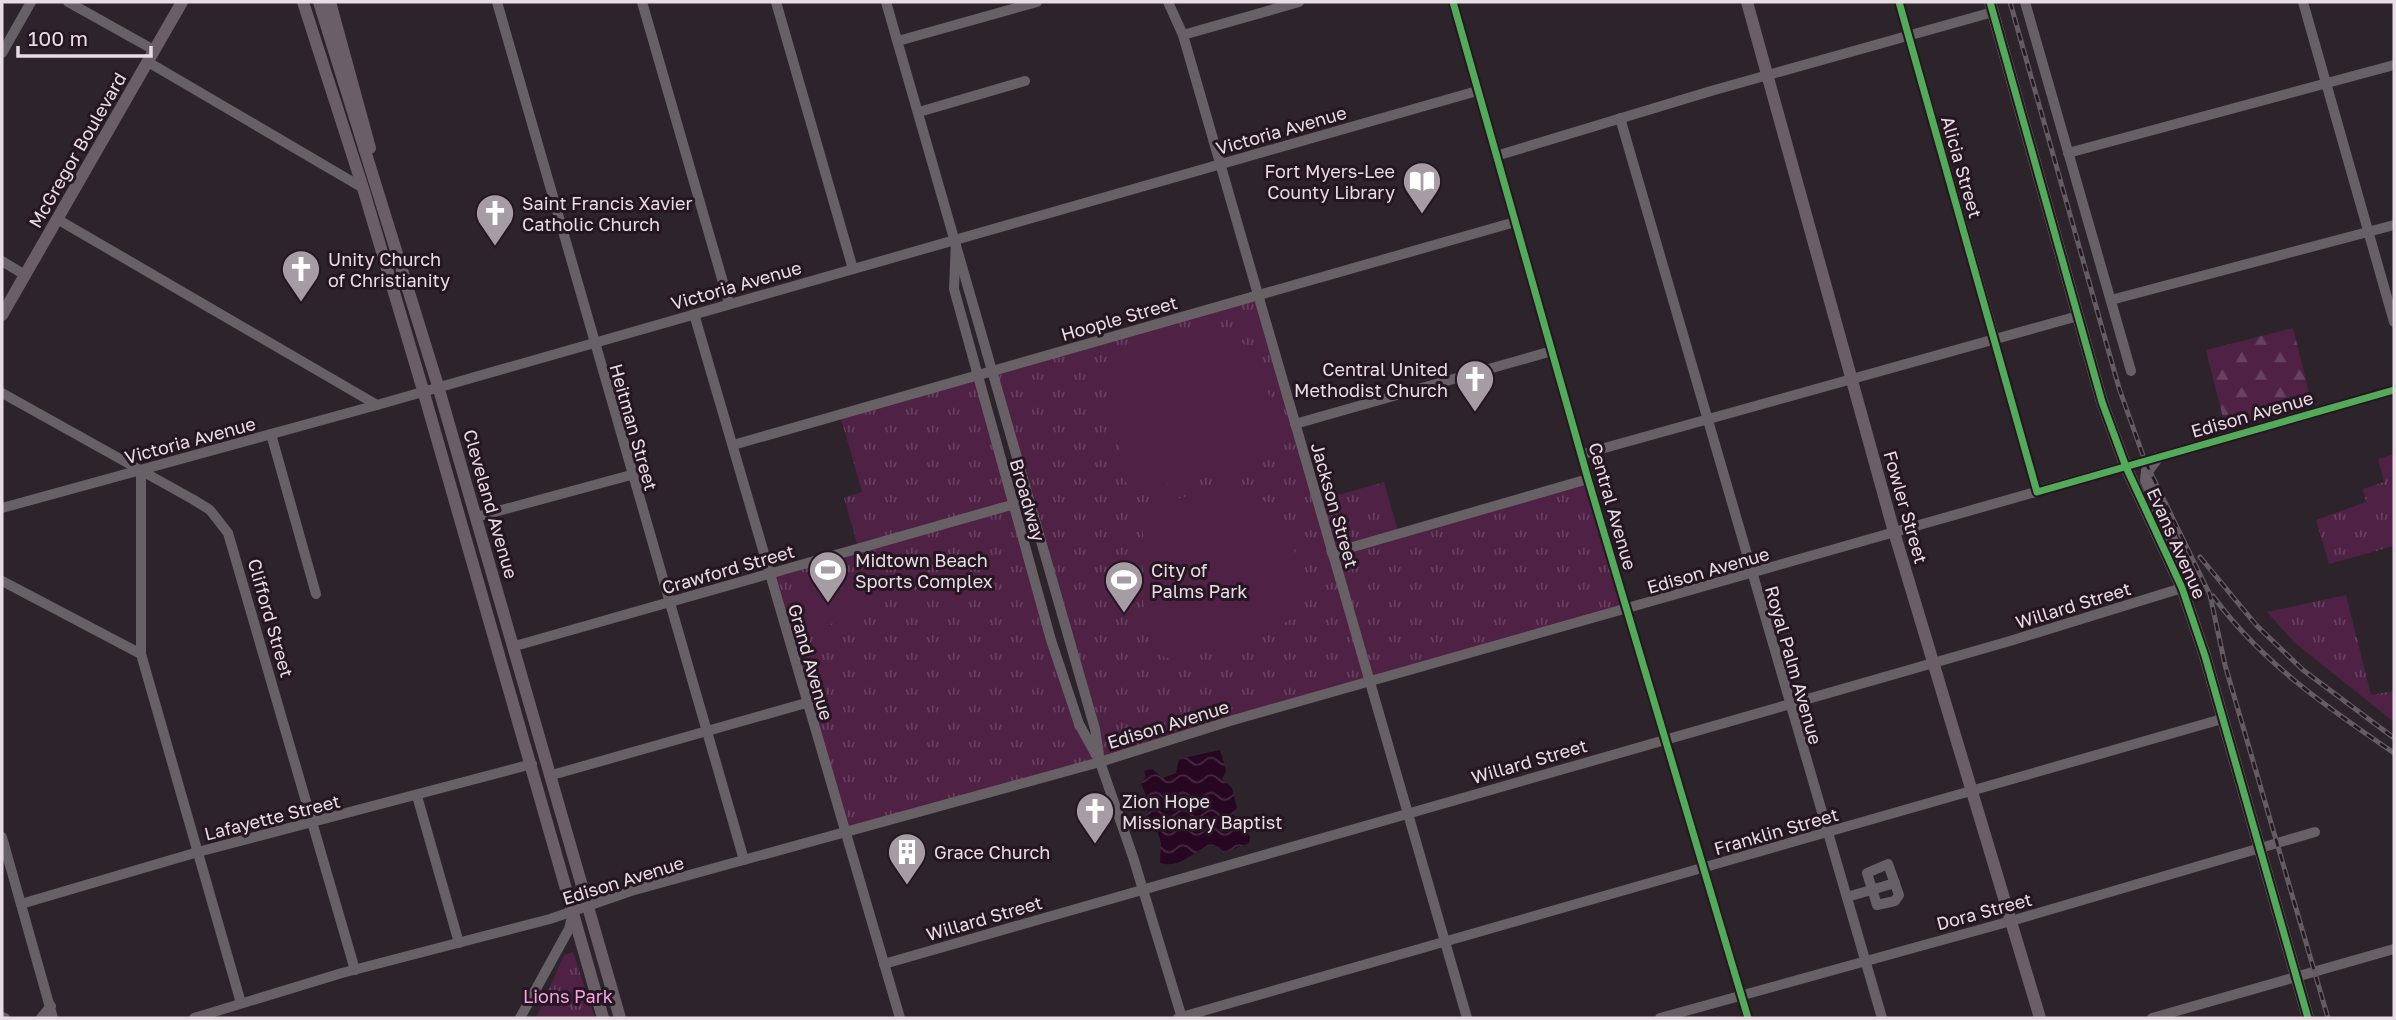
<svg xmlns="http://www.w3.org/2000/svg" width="2396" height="1020" font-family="'Golos Text',sans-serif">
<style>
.grass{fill:url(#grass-tufts)}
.forest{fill:url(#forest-firs)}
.garden{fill:#4e2145}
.water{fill:url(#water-waves)}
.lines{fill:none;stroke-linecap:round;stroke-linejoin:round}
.minor{stroke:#676065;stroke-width:10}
.major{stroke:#6a5f67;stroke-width:12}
.rail-casing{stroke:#635c61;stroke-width:5}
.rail{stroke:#251622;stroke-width:2.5;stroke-dasharray:8;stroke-linecap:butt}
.cycleway-casing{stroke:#251622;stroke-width:11}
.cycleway{stroke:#51ab58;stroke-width:7}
.labels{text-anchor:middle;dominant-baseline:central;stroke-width:6;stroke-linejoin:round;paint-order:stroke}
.street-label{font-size:18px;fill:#e8dde5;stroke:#251622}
.poi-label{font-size:18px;fill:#e8dde5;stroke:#251622;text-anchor:start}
.park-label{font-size:18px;fill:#f5a4e1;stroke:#251622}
</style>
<defs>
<pattern id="grass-tufts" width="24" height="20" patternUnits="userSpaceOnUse" patternTransform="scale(1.75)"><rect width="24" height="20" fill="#4e2145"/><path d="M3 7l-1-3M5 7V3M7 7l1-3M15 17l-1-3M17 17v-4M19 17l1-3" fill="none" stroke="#684160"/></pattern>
<pattern id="forest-firs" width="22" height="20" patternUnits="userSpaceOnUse" patternTransform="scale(1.75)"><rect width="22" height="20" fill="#4e2145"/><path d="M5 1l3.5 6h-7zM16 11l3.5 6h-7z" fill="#684160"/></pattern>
<pattern id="water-waves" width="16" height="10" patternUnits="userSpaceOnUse" patternTransform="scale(1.75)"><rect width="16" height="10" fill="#270622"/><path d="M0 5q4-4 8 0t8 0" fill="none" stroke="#462a42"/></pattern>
</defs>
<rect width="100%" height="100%" fill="#2c242a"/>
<!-- grass -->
<g class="grass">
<polygon points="1256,298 1366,681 1101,759 994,372"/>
<polygon points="974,378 1076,722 1096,761 845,828 771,575 859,550 844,498 862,492 840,415"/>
<polygon points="2394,454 2394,546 2329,564 2316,520 2366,502 2363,489 2384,482 2378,459"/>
<polygon points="1586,481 1625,607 1371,680 1334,554"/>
<polygon points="1384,482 1398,531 1333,549 1320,500"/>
<polygon points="2346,595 2371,695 2394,691 2394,722 2295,643 2267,612"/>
<polygon points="573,952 595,1018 536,1018 564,955"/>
</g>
<!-- forest -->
<polygon class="forest" points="2293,328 2312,405 2225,426 2206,350"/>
<!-- garden -->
<g class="garden">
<path d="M1214,322L1257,354L1286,454L1138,492C1126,489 1124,477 1121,466L1110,352Z"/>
<polygon points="1242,487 1281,512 1294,547 1301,614 1261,635 1175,660 1159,655 1150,646 1143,599 1147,598 1140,548 1144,539 1138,509 1210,490"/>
<polygon points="851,576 862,615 805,631 794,592"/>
</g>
<!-- water -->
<path class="water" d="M1220,750L1226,771L1222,779L1232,788L1237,808L1233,814L1250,836L1249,843L1223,853L1219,847L1211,845C1192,851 1182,869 1160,863L1161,843L1157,830L1150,827L1146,814L1151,808L1141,783L1146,777L1144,771L1152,769L1163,778L1176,773L1179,759Z"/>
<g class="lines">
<!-- minor -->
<g class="minor">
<polyline points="68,2 154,50"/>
<polyline points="497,2 744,860"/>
<polyline points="642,2 729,303"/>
<polyline points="776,2 853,269"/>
<polyline points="886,2 1095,729 1099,755"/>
<polyline points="1168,2 1183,35 1467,1018"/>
<polyline points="1453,2 1588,479 1748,1018"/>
<polyline points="1899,2 1995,340"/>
<polyline points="2025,2 2131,371"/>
<polyline points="2303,2 2394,322"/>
<polyline points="1183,35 1299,2"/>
<polyline points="898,41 1037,2"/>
<polyline points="2,53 31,2"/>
<polyline points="148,62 363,188"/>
<polyline points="919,112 1025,81"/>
<polyline points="1620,118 1882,1018"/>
<polyline points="2068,153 2394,65"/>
<polyline points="1496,156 1711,91 1993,12"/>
<polyline points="57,219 377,405"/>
<polyline points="956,240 954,289 1051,640 1079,724 1100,762 1133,857 1182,1018"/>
<polyline points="2,261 25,275"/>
<polyline points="2111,300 2394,225"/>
<polyline points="694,314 900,1018"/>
<polyline points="2,393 194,500 210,510 228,533 355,970"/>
<polyline points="1295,424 1552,351"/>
<polyline points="271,434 316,594"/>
<polyline points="733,445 1515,222"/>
<polyline points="1583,454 2078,316"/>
<polyline points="2,508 377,405 1477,91"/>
<polyline points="476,517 631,475"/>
<polyline points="1332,553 1588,479"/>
<polyline points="2,581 141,654 241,1003"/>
<polyline points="515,646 1029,500"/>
<polyline points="141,654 141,471"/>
<polyline points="552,775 806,703"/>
<polyline points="417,796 459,943"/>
<polyline points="2,837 53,1018"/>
<polygon points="1888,864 1899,895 1895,901 1877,905 1867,873"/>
<polyline points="1847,897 1895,883"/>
<polyline points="21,904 198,852 532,764"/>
<polyline points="884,964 2010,641 2182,588"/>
<polyline points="2,1017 5,1018"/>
<polyline points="41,1018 51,1006"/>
<polyline points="194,1018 342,973 550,919 631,891 1100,762 1230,721 2394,390"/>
<polyline points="520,1018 569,929 573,913"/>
<polyline points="1178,1018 2222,719"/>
<polyline points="1660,1018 2011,921 2315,832"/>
<polyline points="2152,1018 2394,949"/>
</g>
<!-- major -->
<g class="major">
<polyline points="303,2 363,188 423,390 603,1018"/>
<polyline points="319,2 438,386 620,1018"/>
<polyline points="330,2 370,148"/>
<polyline points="1747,2 1894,532 2040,1018"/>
<polyline points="1990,2 2102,402 2126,467 2182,588 2205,656 2308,1018"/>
<polyline points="2,315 182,2"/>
<polyline points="2157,458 2147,471 2146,480 2177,551 2178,574"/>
</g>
<!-- rail casing -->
<g class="rail-casing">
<g id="rail">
<polyline points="2010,2 2119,388 2145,461 2210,595 2225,665 2328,1018"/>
<polyline points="2200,557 2257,626 2303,670 2394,738"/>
<path d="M2213,596C2261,662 2328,708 2394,753"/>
</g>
</g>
<!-- rail -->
<use href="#rail" class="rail"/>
<!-- cycleway casing -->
<g class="cycleway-casing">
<g id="cycleway">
<polyline points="1453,2 1588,479 1748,1018"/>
<polyline points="1899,2 2037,492 2394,390"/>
<polyline points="1990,2 2102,402 2126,467 2182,588 2205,656 2308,1018"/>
</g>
</g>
<!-- cycleway -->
<use href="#cycleway" class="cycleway"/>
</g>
<!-- icons -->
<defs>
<g id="library-pin" transform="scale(2.0125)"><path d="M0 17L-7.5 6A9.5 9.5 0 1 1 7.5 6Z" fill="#a69ca4" stroke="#251622"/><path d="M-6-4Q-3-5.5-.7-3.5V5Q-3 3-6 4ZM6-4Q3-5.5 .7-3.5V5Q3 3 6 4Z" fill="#fff"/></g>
<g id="church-pin" transform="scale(2.0125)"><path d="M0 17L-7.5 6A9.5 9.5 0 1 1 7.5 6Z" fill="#a69ca4" stroke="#251622"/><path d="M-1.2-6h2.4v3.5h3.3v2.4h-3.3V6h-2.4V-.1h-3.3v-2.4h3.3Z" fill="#fff"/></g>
<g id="stadium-pin" transform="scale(2.0125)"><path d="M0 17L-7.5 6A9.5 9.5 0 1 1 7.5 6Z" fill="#a69ca4" stroke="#251622"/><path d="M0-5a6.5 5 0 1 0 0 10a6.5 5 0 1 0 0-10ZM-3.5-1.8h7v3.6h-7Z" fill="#fff"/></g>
<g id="building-pin" transform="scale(2.0125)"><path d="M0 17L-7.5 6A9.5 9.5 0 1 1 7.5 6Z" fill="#a69ca4" stroke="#251622"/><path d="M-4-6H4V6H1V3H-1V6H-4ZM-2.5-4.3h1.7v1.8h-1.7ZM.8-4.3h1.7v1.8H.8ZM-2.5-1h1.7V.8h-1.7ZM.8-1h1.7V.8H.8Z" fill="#fff"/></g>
</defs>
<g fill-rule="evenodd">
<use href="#library-pin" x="1422" y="181"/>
<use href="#church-pin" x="495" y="213"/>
<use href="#church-pin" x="301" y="269"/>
<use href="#church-pin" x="1475" y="379"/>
<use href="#stadium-pin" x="828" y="570"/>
<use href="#stadium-pin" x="1124" y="580"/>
<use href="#church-pin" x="1095" y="811"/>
<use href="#building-pin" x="907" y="852"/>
</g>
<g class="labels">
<!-- street labels -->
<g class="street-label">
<text transform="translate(1281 130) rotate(-16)">Victoria Avenue</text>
<text transform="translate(77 150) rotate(-60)">McGregor Boulevard</text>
<text transform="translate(1962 167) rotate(74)">Alicia Street</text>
<text transform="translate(736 285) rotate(-16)">Victoria Avenue</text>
<text transform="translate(1119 318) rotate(-16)">Hoople Street</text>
<text transform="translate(2252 414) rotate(-16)">Edison Avenue</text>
<text transform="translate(634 427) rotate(74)">Heitman Street</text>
<text transform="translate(190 440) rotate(-15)">Victoria Avenue</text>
<text transform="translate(1028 500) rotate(74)">Broadway</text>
<text transform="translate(491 504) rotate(74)">Cleveland Avenue</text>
<text transform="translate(1335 505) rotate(74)">Jackson Street</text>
<text transform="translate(1613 506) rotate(74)">Central Avenue</text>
<text transform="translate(1906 507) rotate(74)">Fowler Street</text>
<text transform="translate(2177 543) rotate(66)">Evans Avenue</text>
<text transform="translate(728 569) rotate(-16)">Crawford Street</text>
<text transform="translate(1708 570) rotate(-16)">Edison Avenue</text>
<text transform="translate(2073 605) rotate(-17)">Willard Street</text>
<text transform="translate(271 618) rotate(74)">Clifford Street</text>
<text transform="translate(811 662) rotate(74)">Grand Avenue</text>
<text transform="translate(1794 665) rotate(74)">Royal Palm Avenue</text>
<text transform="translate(1168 724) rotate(-17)">Edison Avenue</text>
<text transform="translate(1529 761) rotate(-16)">Willard Street</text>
<text transform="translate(272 817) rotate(-14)">Lafayette Street</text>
<text transform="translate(1776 831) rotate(-16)">Franklin Street</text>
<text transform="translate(623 880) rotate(-17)">Edison Avenue</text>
<text transform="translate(1984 911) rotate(-15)">Dora Street</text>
<text transform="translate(984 918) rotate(-16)">Willard Street</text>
</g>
<!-- poi labels -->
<g class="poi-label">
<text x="1395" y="171" text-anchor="end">Fort Myers-Lee<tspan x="1395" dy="21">County Library</tspan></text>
<text x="522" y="203">Saint Francis Xavier<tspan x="522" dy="21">Catholic Church</tspan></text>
<text x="328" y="259">Unity Church<tspan x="328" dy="21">of Christianity</tspan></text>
<text x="1448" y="369" text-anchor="end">Central United<tspan x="1448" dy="21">Methodist Church</tspan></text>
<text x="855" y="560">Midtown Beach<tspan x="855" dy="21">Sports Complex</tspan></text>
<text x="1151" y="570">City of<tspan x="1151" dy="21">Palms Park</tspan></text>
<text x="1122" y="801">Zion Hope<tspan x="1122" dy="21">Missionary Baptist</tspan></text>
<text x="934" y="852">Grace Church</text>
</g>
<!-- park labels -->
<g class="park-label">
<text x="568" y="996">Lions Park</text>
</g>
</g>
<!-- border -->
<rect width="2396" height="1020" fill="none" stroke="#e8dde5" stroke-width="7"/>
<!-- scale -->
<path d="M18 46v10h133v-10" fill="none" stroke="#e8dde5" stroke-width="3.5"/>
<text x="28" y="46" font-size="21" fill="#e8dde5" stroke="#251622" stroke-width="5" paint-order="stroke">100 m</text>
</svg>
